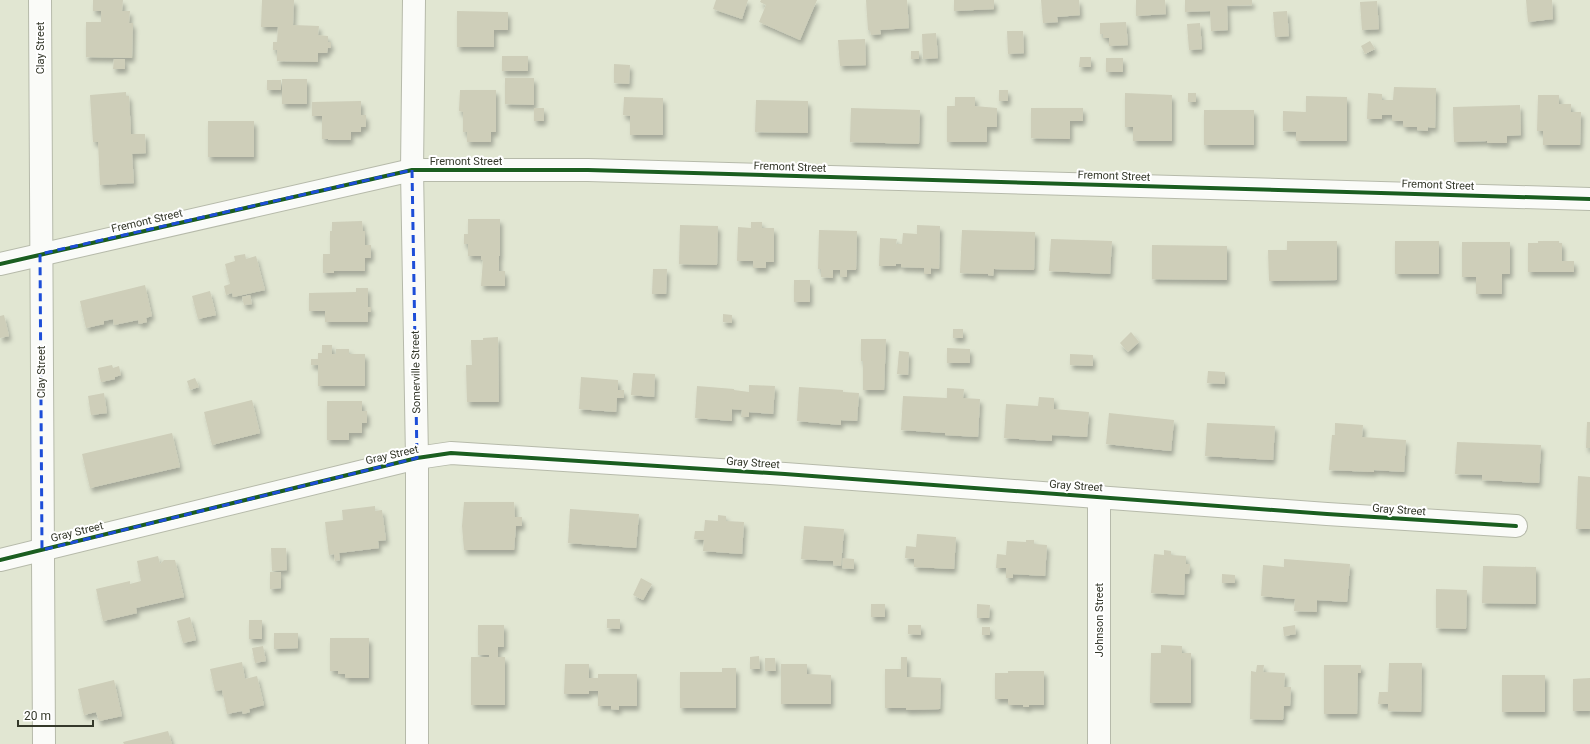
<svg xmlns="http://www.w3.org/2000/svg" width="1590" height="744" font-family="Roboto,sans-serif">
<style>
.building{fill:#ceceb9;filter:url(#shadow)}
.lines{fill:none;stroke-linecap:round;stroke-linejoin:round}
.minor-casing{stroke:#b6baaa;stroke-width:24}
.minor{stroke:#fafbf8;stroke-width:22}
.cycleway-casing{stroke:#fff;stroke-width:6}
.cycleway{stroke:#1b5e20;stroke-width:4}
.marked{fill:none;stroke:#1d4ed8;stroke-width:3;stroke-dasharray:8 5;stroke-linejoin:round}
.labels{text-anchor:middle;dominant-baseline:central;stroke-width:4;stroke-linejoin:round;paint-order:stroke}
.street-label{font-size:11px;fill:#34382a;stroke:#fff}
</style>
<defs>
<filter id="shadow"><feDropShadow dx="2.5" dy="4.5" stdDeviation="2" flood-color="#0004"/></filter>
</defs>
<rect width="100%" height="100%" fill="#e1e6d2"/>
<!-- building -->
<g class="building">
<polygon points="93,0 123,0 122,11 130,11 129,23 133,23 132,58 86,57 86,22 101,22 101,11 93,11"/>
<polygon points="262,0 294,0 293,25 319,26 318,35 328,36 328,42 331,42 331,48 328,48 327,53 318,53 318,62 277,61 277,50 273,50 273,42 277,42 278,27 261,27"/>
<polygon points="716,0 748,0 742,19 713,9"/>
<polygon points="761,0 817,0 800,40 759,22 766,5 760,2"/>
<polygon points="866,0 907,0 909,28 880,30 881,34 871,35 870,30 868,30"/>
<polygon points="954,0 994,0 994,9 954,11"/>
<polygon points="1041,0 1079,0 1080,15 1057,17 1058,22 1043,23"/>
<polygon points="1136,0 1165,0 1166,14 1136,16"/>
<polygon points="1185,0 1252,0 1252,5 1227,6 1228,30 1211,31 1210,11 1185,12"/>
<polygon points="1526,0 1552,0 1553,19 1528,22"/>
<polygon points="1377,1 1379,29 1362,30 1360,2"/>
<polygon points="457,11 508,12 508,30 494,30 494,47 457,47"/>
<polygon points="1287,11 1289,36 1275,37 1273,12"/>
<polygon points="1126,22 1128,45 1109,46 1109,38 1103,38 1103,34 1100,34 1100,23"/>
<polygon points="1200,23 1202,49 1189,50 1187,24"/>
<polygon points="1007,31 1023,31 1024,53 1008,54"/>
<polygon points="936,33 938,58 923,59 922,34"/>
<polygon points="865,39 866,65 840,66 838,40"/>
<polygon points="1370,41 1375,49 1365,54 1361,46"/>
<rect x="911" y="51" width="8" height="8"/>
<rect x="502" y="56" width="26" height="15"/>
<polygon points="1080,57 1091,57 1091,67 1079,67"/>
<rect x="1106" y="58" width="17" height="14"/>
<polygon points="114,59 125,59 125,69 113,69"/>
<polygon points="614,64 630,65 629,84 614,83"/>
<polygon points="505,78 534,78 534,105 505,104"/>
<rect x="282" y="79" width="25" height="25"/>
<rect x="267" y="80" width="14" height="10"/>
<polygon points="1394,87 1436,88 1435,128 1428,127 1428,131 1417,130 1417,127 1403,127 1403,121 1392,121 1392,115 1382,115 1382,119 1367,119 1368,93 1382,94 1382,100 1393,100"/>
<polygon points="460,90 496,90 496,132 491,132 491,142 467,142 467,132 463,132 463,112 459,111"/>
<rect x="999" y="90" width="9" height="11"/>
<polygon points="126,92 126,96 129,96 131,134 145,134 146,153 132,154 134,183 100,185 98,142 93,142 90,95"/>
<polygon points="1125,93 1172,95 1172,141 1133,141 1133,127 1125,127"/>
<rect x="1188" y="93" width="8" height="9"/>
<polygon points="1538,95 1559,95 1559,104 1571,104 1571,112 1581,112 1580,145 1543,145 1543,131 1537,131"/>
<polygon points="1306,96 1347,97 1347,141 1296,141 1296,132 1283,131 1283,111 1306,112"/>
<polygon points="624,97 663,98 663,135 630,135 630,116 623,115"/>
<polygon points="955,97 975,97 975,106 997,108 997,127 987,127 987,142 947,142 947,106 955,106"/>
<polygon points="756,100 808,101 808,133 755,132"/>
<polygon points="361,101 361,115 366,115 366,127 361,127 361,132 351,132 351,140 328,140 328,139 322,139 322,116 312,116 312,102"/>
<polygon points="1520,105 1521,135 1507,136 1507,143 1487,143 1487,141 1454,142 1453,107"/>
<rect x="534" y="108" width="10" height="13"/>
<polygon points="851,108 920,110 919,144 850,142"/>
<polygon points="1031,108 1083,108 1083,121 1070,121 1070,139 1031,138"/>
<rect x="1204" y="110" width="50" height="35"/>
<rect x="208" y="121" width="46" height="36"/>
<polygon points="468,219 500,219 500,256 499,256 499,271 505,271 505,286 481,286 483,260 481,260 481,256 468,256 468,244 464,244 464,234 468,234"/>
<polygon points="362,221 363,231 365,231 365,245 371,245 371,258 365,258 365,271 334,271 334,273 323,273 323,254 330,254 330,231 332,231 332,222"/>
<polygon points="751,222 762,222 762,228 774,228 774,262 766,262 766,268 753,268 753,261 737,261 738,227 751,228"/>
<polygon points="680,225 718,226 717,265 679,264"/>
<polygon points="917,225 940,226 939,269 931,268 931,274 924,274 924,268 901,267 901,264 896,264 896,266 879,266 880,238 897,239 896,244 902,244 903,233 917,234"/>
<polygon points="819,230 857,231 856,270 847,270 847,277 840,277 840,270 833,270 833,278 821,277 821,269 818,269"/>
<polygon points="962,230 1035,232 1034,270 994,269 993,276 988,275 988,274 960,273"/>
<polygon points="1051,239 1112,241 1110,274 1049,271"/>
<polygon points="1287,241 1337,241 1337,280 1269,281 1268,250 1287,250"/>
<rect x="1395" y="241" width="44" height="33"/>
<polygon points="1538,241 1559,241 1559,243 1562,243 1562,261 1574,261 1574,272 1528,272 1528,243 1538,243"/>
<polygon points="1462,242 1510,242 1510,274 1502,274 1502,294 1476,294 1476,277 1462,277"/>
<polygon points="1152,245 1227,246 1227,280 1152,279"/>
<polygon points="245,254 246,259 256,256 265,290 233,297 232,293 226,295 224,286 230,284 225,264 235,261 234,256"/>
<polygon points="653,269 667,269 666,294 652,294"/>
<rect x="794" y="280" width="16" height="22"/>
<polygon points="145,285 152,316 146,318 147,322 139,324 138,320 114,325 113,319 104,321 104,324 86,328 80,301"/>
<polygon points="356,288 368,288 368,307 371,307 371,312 368,312 368,322 325,322 325,311 309,311 309,293 356,292"/>
<polygon points="210,291 216,315 198,319 192,296"/>
<polygon points="250,295 252,304 244,305 242,297"/>
<polygon points="723,314 732,315 732,323 723,322"/>
<polygon points="4,315 9,336 0,338 0,316"/>
<rect x="953" y="329" width="10" height="9"/>
<polygon points="1131,332 1139,342 1128,352 1120,343"/>
<polygon points="498,337 499,402 467,402 466,365 472,365 471,340 483,340 483,338"/>
<polygon points="861,339 886,339 884,390 863,390 863,361 861,361"/>
<polygon points="322,345 332,345 332,354 336,354 336,349 349,349 349,354 365,354 365,386 318,386 318,365 311,365 311,359 318,359 318,353 322,353"/>
<polygon points="947,348 970,349 970,363 947,363"/>
<polygon points="899,351 909,352 908,375 897,374"/>
<polygon points="1070,354 1093,355 1093,366 1070,365"/>
<polygon points="112,365 113,368 119,366 121,375 115,377 115,379 101,382 98,368"/>
<polygon points="1208,371 1225,372 1225,384 1207,383"/>
<polygon points="633,373 655,374 654,397 631,395"/>
<polygon points="581,377 618,380 618,390 624,390 624,398 617,398 616,412 579,409"/>
<polygon points="195,378 199,387 190,390 187,381"/>
<polygon points="749,385 775,386 773,414 749,412 749,417 741,417 742,410 732,409 732,421 695,418 697,386 734,389 734,390 749,392"/>
<polygon points="799,387 843,390 843,392 859,393 857,421 841,420 841,425 797,421"/>
<polygon points="947,388 964,389 963,398 980,399 978,437 945,435 945,433 901,430 903,396 947,398"/>
<polygon points="104,393 107,413 91,415 88,396"/>
<polygon points="1039,397 1054,398 1054,409 1089,412 1087,437 1052,435 1052,441 1004,438 1006,404 1038,406"/>
<polygon points="252,400 260,433 212,445 204,412"/>
<polygon points="327,401 362,401 362,411 367,411 367,423 362,423 362,433 349,433 349,440 327,440"/>
<polygon points="1109,413 1174,420 1171,451 1106,444"/>
<polygon points="1587,422 1590,422 1590,448 1586,448"/>
<polygon points="1207,423 1275,426 1273,460 1205,456"/>
<polygon points="1335,423 1363,425 1362,437 1406,440 1404,472 1374,470 1374,472 1329,470 1332,435 1335,435"/>
<polygon points="172,433 180,467 90,488 82,454"/>
<polygon points="1457,442 1541,445 1539,483 1482,480 1482,475 1455,474"/>
<polygon points="1578,476 1590,477 1590,529 1576,529"/>
<polygon points="464,502 514,502 515,517 522,517 522,526 516,526 514,550 464,550 462,526"/>
<polygon points="375,506 375,511 382,510 386,540 378,541 379,548 339,553 340,560 335,561 334,554 329,555 325,522 343,520 342,510"/>
<polygon points="570,509 639,514 636,548 568,543"/>
<polygon points="718,515 726,516 726,521 744,522 742,554 703,551 704,540 694,539 695,531 704,531 705,520 718,521"/>
<polygon points="804,526 844,529 841,566 833,565 833,561 801,559"/>
<polygon points="917,534 956,537 954,569 914,567 914,559 905,558 906,546 916,547"/>
<polygon points="1026,540 1034,540 1034,544 1047,545 1045,576 1013,574 1013,578 1006,578 1006,568 996,568 997,554 1006,555 1007,541 1026,542"/>
<polygon points="271,548 286,548 287,570 272,571"/>
<polygon points="1164,550 1171,551 1171,555 1186,556 1186,564 1190,564 1189,574 1185,574 1184,595 1151,593 1154,554 1164,555"/>
<polygon points="158,556 160,564 164,560 175,560 184,597 136,608 137,613 103,621 96,589 130,581 130,584 141,581 137,561"/>
<polygon points="843,558 854,559 854,569 842,568"/>
<polygon points="1284,559 1350,564 1347,602 1317,600 1317,612 1294,611 1295,599 1261,596 1263,565 1284,567"/>
<polygon points="1483,566 1536,567 1536,604 1482,603"/>
<polygon points="270,572 281,572 281,588 270,589"/>
<polygon points="1222,574 1235,575 1235,583 1222,583"/>
<polygon points="641,578 652,584 643,600 633,595"/>
<polygon points="1436,589 1467,590 1466,629 1436,628"/>
<rect x="871" y="604" width="14" height="13"/>
<polygon points="977,604 990,605 989,618 977,618"/>
<polygon points="190,617 196,640 183,643 177,621"/>
<polygon points="607,619 620,619 620,629 607,628"/>
<rect x="249" y="620" width="13" height="19"/>
<polygon points="478,625 504,625 504,647 498,647 498,657 505,657 505,705 471,705 471,657 489,657 489,655 478,655"/>
<polygon points="908,625 921,625 921,635 908,634"/>
<polygon points="1295,625 1296,634 1284,636 1283,627"/>
<rect x="982" y="627" width="8" height="8"/>
<polygon points="274,633 298,633 298,648 274,649"/>
<polygon points="330,638 369,638 369,678 345,678 345,674 338,674 338,671 330,671"/>
<polygon points="1161,645 1182,646 1182,653 1191,653 1191,703 1150,703 1151,653 1161,653"/>
<polygon points="263,646 266,661 255,663 252,648"/>
<polygon points="759,656 760,669 750,669 750,657"/>
<polygon points="901,657 907,657 907,677 941,678 940,709 906,710 906,708 885,708 885,669 901,669"/>
<polygon points="765,658 775,658 776,671 765,671"/>
<polygon points="242,662 245,679 257,676 264,705 249,709 250,712 243,714 242,711 227,714 222,690 215,691 210,669"/>
<polygon points="1389,663 1422,663 1421,712 1388,711 1388,704 1378,704 1379,692 1388,692"/>
<polygon points="565,664 589,664 589,678 598,678 598,674 637,674 637,706 619,706 619,710 611,709 611,706 598,706 598,691 589,691 589,694 564,694"/>
<polygon points="781,664 807,664 807,674 831,675 831,704 781,704"/>
<polygon points="1257,665 1264,665 1263,672 1285,673 1284,687 1291,687 1290,706 1284,706 1283,720 1250,719 1251,671 1256,672"/>
<polygon points="1324,665 1361,665 1361,673 1358,673 1357,714 1324,714"/>
<polygon points="722,668 736,668 736,708 680,708 680,672 722,672"/>
<polygon points="1008,671 1044,671 1044,705 1029,705 1029,707 1023,707 1023,705 1008,705 1008,699 995,699 995,673 1008,673"/>
<rect x="1502" y="675" width="43" height="37"/>
<polygon points="1590,678 1590,711 1573,711 1573,679"/>
<polygon points="114,680 122,716 99,721 96,712 84,715 78,689"/>
<polygon points="168,731 172,744 124,744 123,742"/>
</g>
<g class="lines">
<!-- minor casing -->
<g class="minor-casing">
<g id="minor">
<polyline points="40,0 44,744"/>
<polyline points="414,0 412,170 417,458 417,744"/>
<polyline points="0,264 412,170 588,170 1590,199"/>
<polyline points="1099,496 1099,744"/>
<polyline points="0,560 417,458 451,453 785,474 1327,514 1516,526"/>
</g>
</g>
<!-- minor -->
<use href="#minor" class="minor"/>
<!-- cycleway casing -->
<g class="cycleway-casing">
<g id="cycleway">
<polyline points="0,264 412,170 588,170 1590,199"/>
<polyline points="0,560 417,458 451,453 785,474 1327,514 1516,526"/>
</g>
</g>
<!-- cycleway -->
<use href="#cycleway" class="cycleway"/>
</g>
<!-- marked area -->
<path class="marked" d="M412,170L417,458L42,550L40,254Z"/>
<g class="labels">
<!-- street labels -->
<g class="street-label">
<text transform="translate(40 48) rotate(-90)">Clay Street</text>
<text x="466" y="161">Fremont Street</text>
<text transform="translate(790 167) rotate(2)">Fremont Street</text>
<text transform="translate(1114 176) rotate(2)">Fremont Street</text>
<text transform="translate(1438 185) rotate(2)">Fremont Street</text>
<text transform="translate(147 221) rotate(-13)">Fremont Street</text>
<text transform="translate(41 372) rotate(-90)">Clay Street</text>
<text transform="translate(416 372) rotate(-91)">Somerville Street</text>
<text transform="translate(392 455) rotate(-13)">Gray Street</text>
<text transform="translate(753 463) rotate(4)">Gray Street</text>
<text transform="translate(1076 486) rotate(4)">Gray Street</text>
<text transform="translate(1399 510) rotate(4)">Gray Street</text>
<text transform="translate(77 532) rotate(-14)">Gray Street</text>
<text transform="translate(1099 620) rotate(-90)">Johnson Street</text>
</g>
</g>
<!-- scale -->
<path d="M18 720v6h75v-6" fill="none" stroke="#34382a" stroke-width="2"/>
<text x="24" y="720" font-size="12" fill="#34382a" stroke="#ffffff" stroke-width="3" paint-order="stroke">20 m</text>
</svg>
